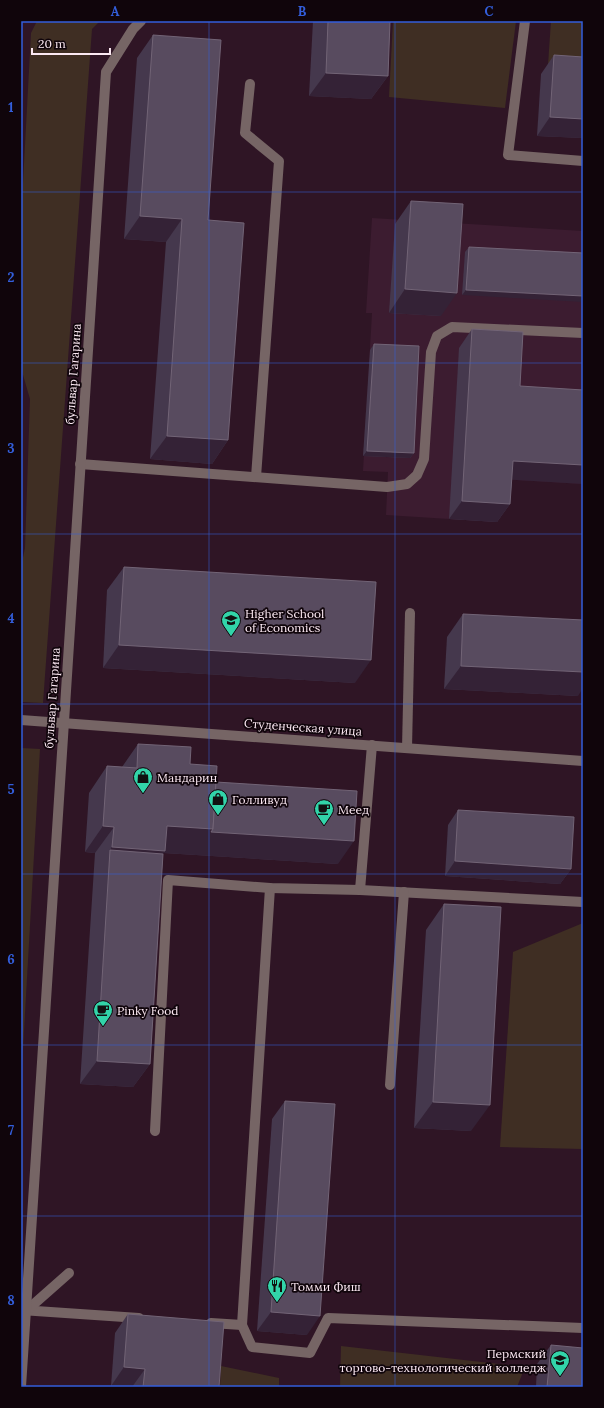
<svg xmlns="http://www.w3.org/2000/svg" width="604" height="1408" font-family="Lora,serif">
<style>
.built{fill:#3c1c30}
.green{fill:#3f2e23}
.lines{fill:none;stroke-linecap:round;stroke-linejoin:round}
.service{stroke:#766565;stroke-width:10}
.minor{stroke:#766565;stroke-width:10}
.wall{fill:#45384d}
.shaded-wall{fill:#342236}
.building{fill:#584b5f;stroke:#726476}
.grid{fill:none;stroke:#335edb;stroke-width:1;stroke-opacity:0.55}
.labels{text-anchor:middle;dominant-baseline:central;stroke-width:3.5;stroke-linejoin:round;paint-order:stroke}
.street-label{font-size:12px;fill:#fce9f3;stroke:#10050b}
.poi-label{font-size:12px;fill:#fce9f3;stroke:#10050b;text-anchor:start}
.neatline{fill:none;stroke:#335edb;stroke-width:1.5}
.grid-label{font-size:13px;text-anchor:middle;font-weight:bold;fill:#335edb}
</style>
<rect width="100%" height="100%" fill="#2f1525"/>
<!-- built -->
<polygon class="built" points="372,218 583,231 583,484 500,479 497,522 386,515 388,472 363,471 372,313 366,313"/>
<!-- green -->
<g class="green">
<polygon points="37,21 100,21 92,29 43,703 21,702 21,567 25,548 30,399 21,368 21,220 31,33"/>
<polygon points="393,21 516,21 505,108 389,97"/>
<polygon points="551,21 583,21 583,68 548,65"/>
<polygon points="21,748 40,749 21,1084"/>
<polygon points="583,923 583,1149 500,1147 513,952"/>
<polygon points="341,1346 525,1367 517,1387 340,1387"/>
<polygon points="221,1366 279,1378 279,1387 220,1387"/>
</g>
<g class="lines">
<!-- service -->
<g class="service">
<polyline points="525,21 508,155 583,161"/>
<polyline points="250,84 245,133 279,161 256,477"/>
<polyline points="80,464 387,487 407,484 417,475 424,459 431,352 437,336 452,327 583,333"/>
<polyline points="407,748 410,613"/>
<polyline points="270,888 242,1325 252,1347 310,1353 328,1318 583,1328"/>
<polyline points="360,890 583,902"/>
<polyline points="390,1085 404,892"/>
<polyline points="155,1131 168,880 270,888 360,890 372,745"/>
<polyline points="21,1310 139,1318"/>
<polyline points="26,1311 69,1273"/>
<polyline points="211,1323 242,1325"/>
</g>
<!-- minor -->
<g class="minor">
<polyline points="21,720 583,761"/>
<polyline points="21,1387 106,72 133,29 141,21"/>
</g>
</g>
<!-- wall -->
<g class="wall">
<polygon points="313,21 390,21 388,76 371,99 309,96"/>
<polygon points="153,35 208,220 228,440 212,464 150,459 166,242 124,239 137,58"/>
<polygon points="554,55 583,57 583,138 537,136 541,74"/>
<polygon points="411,201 441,316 389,313 395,224"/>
<polygon points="469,247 583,253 462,295 465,252"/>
<polygon points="472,329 512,480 510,504 497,522 449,519 459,348"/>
<polygon points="374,344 414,453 410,458 363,456 370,350"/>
<polygon points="124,567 355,683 103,668 107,590"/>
<polygon points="463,614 578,696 444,689 447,637"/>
<polygon points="138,744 190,764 338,864 164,853 163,854 150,1064 133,1087 80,1084 95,853 85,852 89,793 107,766 122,767"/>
<polygon points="458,810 571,869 560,884 445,876 448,825"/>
<polygon points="444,904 471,1131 414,1128 426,930"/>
<polygon points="285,1101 307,1335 257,1331 272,1119"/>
<polygon points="128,1314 219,1387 124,1387 111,1386 115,1333"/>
<polygon points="551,1345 583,1387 536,1387 537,1364"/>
</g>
<!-- shaded-wall -->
<g class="shaded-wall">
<polygon points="326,73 388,76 371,99 309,96"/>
<polygon points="550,117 583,119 583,138 537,136"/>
<polygon points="140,216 182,219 166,242 124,239"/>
<polygon points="405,289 457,293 441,316 389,313"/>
<polygon points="466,290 583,296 583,302 462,295"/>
<polygon points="167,436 228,440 212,464 150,459"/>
<polygon points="367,451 414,453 410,458 363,456"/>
<polygon points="513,461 583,465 583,484 500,479"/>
<polygon points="462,501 510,504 497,522 449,519"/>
<polygon points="119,645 371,660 355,683 103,668"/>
<polygon points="461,666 583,672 583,688 578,696 444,689"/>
<polygon points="103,826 114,827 95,853 85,852"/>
<polygon points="167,826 213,829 354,841 338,864 164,853 147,877 110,850 112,847"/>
<polygon points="455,861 571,869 560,884 445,876"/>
<polygon points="97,1061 150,1064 133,1087 80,1084"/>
<polygon points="433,1102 490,1105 471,1131 414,1128"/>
<polygon points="271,1312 320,1316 307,1335 257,1331"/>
<polygon points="124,1367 145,1369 132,1387 111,1386"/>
</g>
<!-- building -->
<g class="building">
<polygon points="328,21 390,21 388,76 326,73"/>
<polygon points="153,35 221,40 208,220 244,223 228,440 167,436 182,219 140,216"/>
<polygon points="554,55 583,57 583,119 550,117"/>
<polygon points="411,201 463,204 457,293 405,289"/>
<polygon points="469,247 583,253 583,296 466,290"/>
<polygon points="472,329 523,332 520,386 583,390 583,465 513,461 510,504 462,501"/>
<polygon points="374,344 419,346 414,453 367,451"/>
<polygon points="124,567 376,582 371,660 119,645"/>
<polygon points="463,614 583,620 583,672 461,666"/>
<polygon points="138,744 191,747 190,764 217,766 213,829 167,826 165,851 112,847 114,827 103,826 107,766 137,768"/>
<polygon points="216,782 357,791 354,841 211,832 213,829"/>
<polygon points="458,810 574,817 571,869 455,861"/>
<polygon points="110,850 163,854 150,1064 97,1061"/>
<polygon points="444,904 501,907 490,1105 433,1102"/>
<polygon points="285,1101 335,1104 320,1316 271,1312"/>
<polygon points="128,1314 224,1322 219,1387 143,1387 145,1369 124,1367"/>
<polygon points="551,1345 583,1348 583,1387 547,1387"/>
</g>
<!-- grid -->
<path class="grid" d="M209,21V1387M395,21V1387M21,192H583M21,363H583M21,534H583M21,704H583M21,874H583M21,1045H583M21,1216H583"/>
<!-- icons -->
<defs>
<g id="university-pin" transform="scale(1)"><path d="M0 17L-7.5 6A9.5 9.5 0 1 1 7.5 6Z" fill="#32d4a9" stroke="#10050b"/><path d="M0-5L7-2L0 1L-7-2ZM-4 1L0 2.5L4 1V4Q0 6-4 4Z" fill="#111"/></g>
<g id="shop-pin" transform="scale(1)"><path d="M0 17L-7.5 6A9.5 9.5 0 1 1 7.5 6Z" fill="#32d4a9" stroke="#10050b"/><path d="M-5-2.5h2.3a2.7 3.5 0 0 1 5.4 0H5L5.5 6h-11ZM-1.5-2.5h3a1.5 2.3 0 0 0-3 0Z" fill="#111"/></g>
<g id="cafe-pin" transform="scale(1)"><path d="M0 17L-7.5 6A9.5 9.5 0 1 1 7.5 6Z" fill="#32d4a9" stroke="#10050b"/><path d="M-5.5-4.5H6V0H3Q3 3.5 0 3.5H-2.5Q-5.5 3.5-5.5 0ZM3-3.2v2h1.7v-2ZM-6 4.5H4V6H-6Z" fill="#111"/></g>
<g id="restaurant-pin" transform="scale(1)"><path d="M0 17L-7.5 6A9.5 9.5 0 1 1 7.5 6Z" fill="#32d4a9" stroke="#10050b"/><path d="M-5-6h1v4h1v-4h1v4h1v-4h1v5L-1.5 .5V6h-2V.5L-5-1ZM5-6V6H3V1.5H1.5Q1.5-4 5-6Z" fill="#111"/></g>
</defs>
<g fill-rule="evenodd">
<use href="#university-pin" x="231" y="620"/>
<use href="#shop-pin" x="143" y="777"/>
<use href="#shop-pin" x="218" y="799"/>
<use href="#cafe-pin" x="324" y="809"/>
<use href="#cafe-pin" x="103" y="1010"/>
<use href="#restaurant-pin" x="277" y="1286"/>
<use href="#university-pin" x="560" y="1360"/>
</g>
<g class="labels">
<!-- street labels -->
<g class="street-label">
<text transform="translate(73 374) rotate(-86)">бульвар Гагарина</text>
<text transform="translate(52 698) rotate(-86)">бульвар Гагарина</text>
<text transform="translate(303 727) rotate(4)">Студенческая улица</text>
</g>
<!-- poi labels -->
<g class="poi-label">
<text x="245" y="613">Higher School<tspan x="245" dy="14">of Economics</tspan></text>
<text x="157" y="777">Мандарин</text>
<text x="232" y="799">Голливуд</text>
<text x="338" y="809">Меед</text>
<text x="117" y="1010">Pinky Food</text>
<text x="291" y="1286">Томми Фиш</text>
<text x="546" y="1353" text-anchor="end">Пермский<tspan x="546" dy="14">торгово-технологический колледж</tspan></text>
</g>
</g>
<!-- border -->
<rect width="604" height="1408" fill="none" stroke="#10050b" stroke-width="44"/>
<!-- scale -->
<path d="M32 48v6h78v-6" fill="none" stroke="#fce9f3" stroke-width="2"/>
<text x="38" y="48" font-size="12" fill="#fce9f3" stroke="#10050b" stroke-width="3" paint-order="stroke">20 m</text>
<rect x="22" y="22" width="560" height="1364" class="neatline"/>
<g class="grid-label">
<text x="115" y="16">A</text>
<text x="302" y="16">B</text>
<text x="489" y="16">C</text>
<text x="11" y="112">1</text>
<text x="11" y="282">2</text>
<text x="11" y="453">3</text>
<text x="11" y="623">4</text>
<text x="11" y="794">5</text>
<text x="11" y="964">6</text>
<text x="11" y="1135">7</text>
<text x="11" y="1305">8</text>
</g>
</svg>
